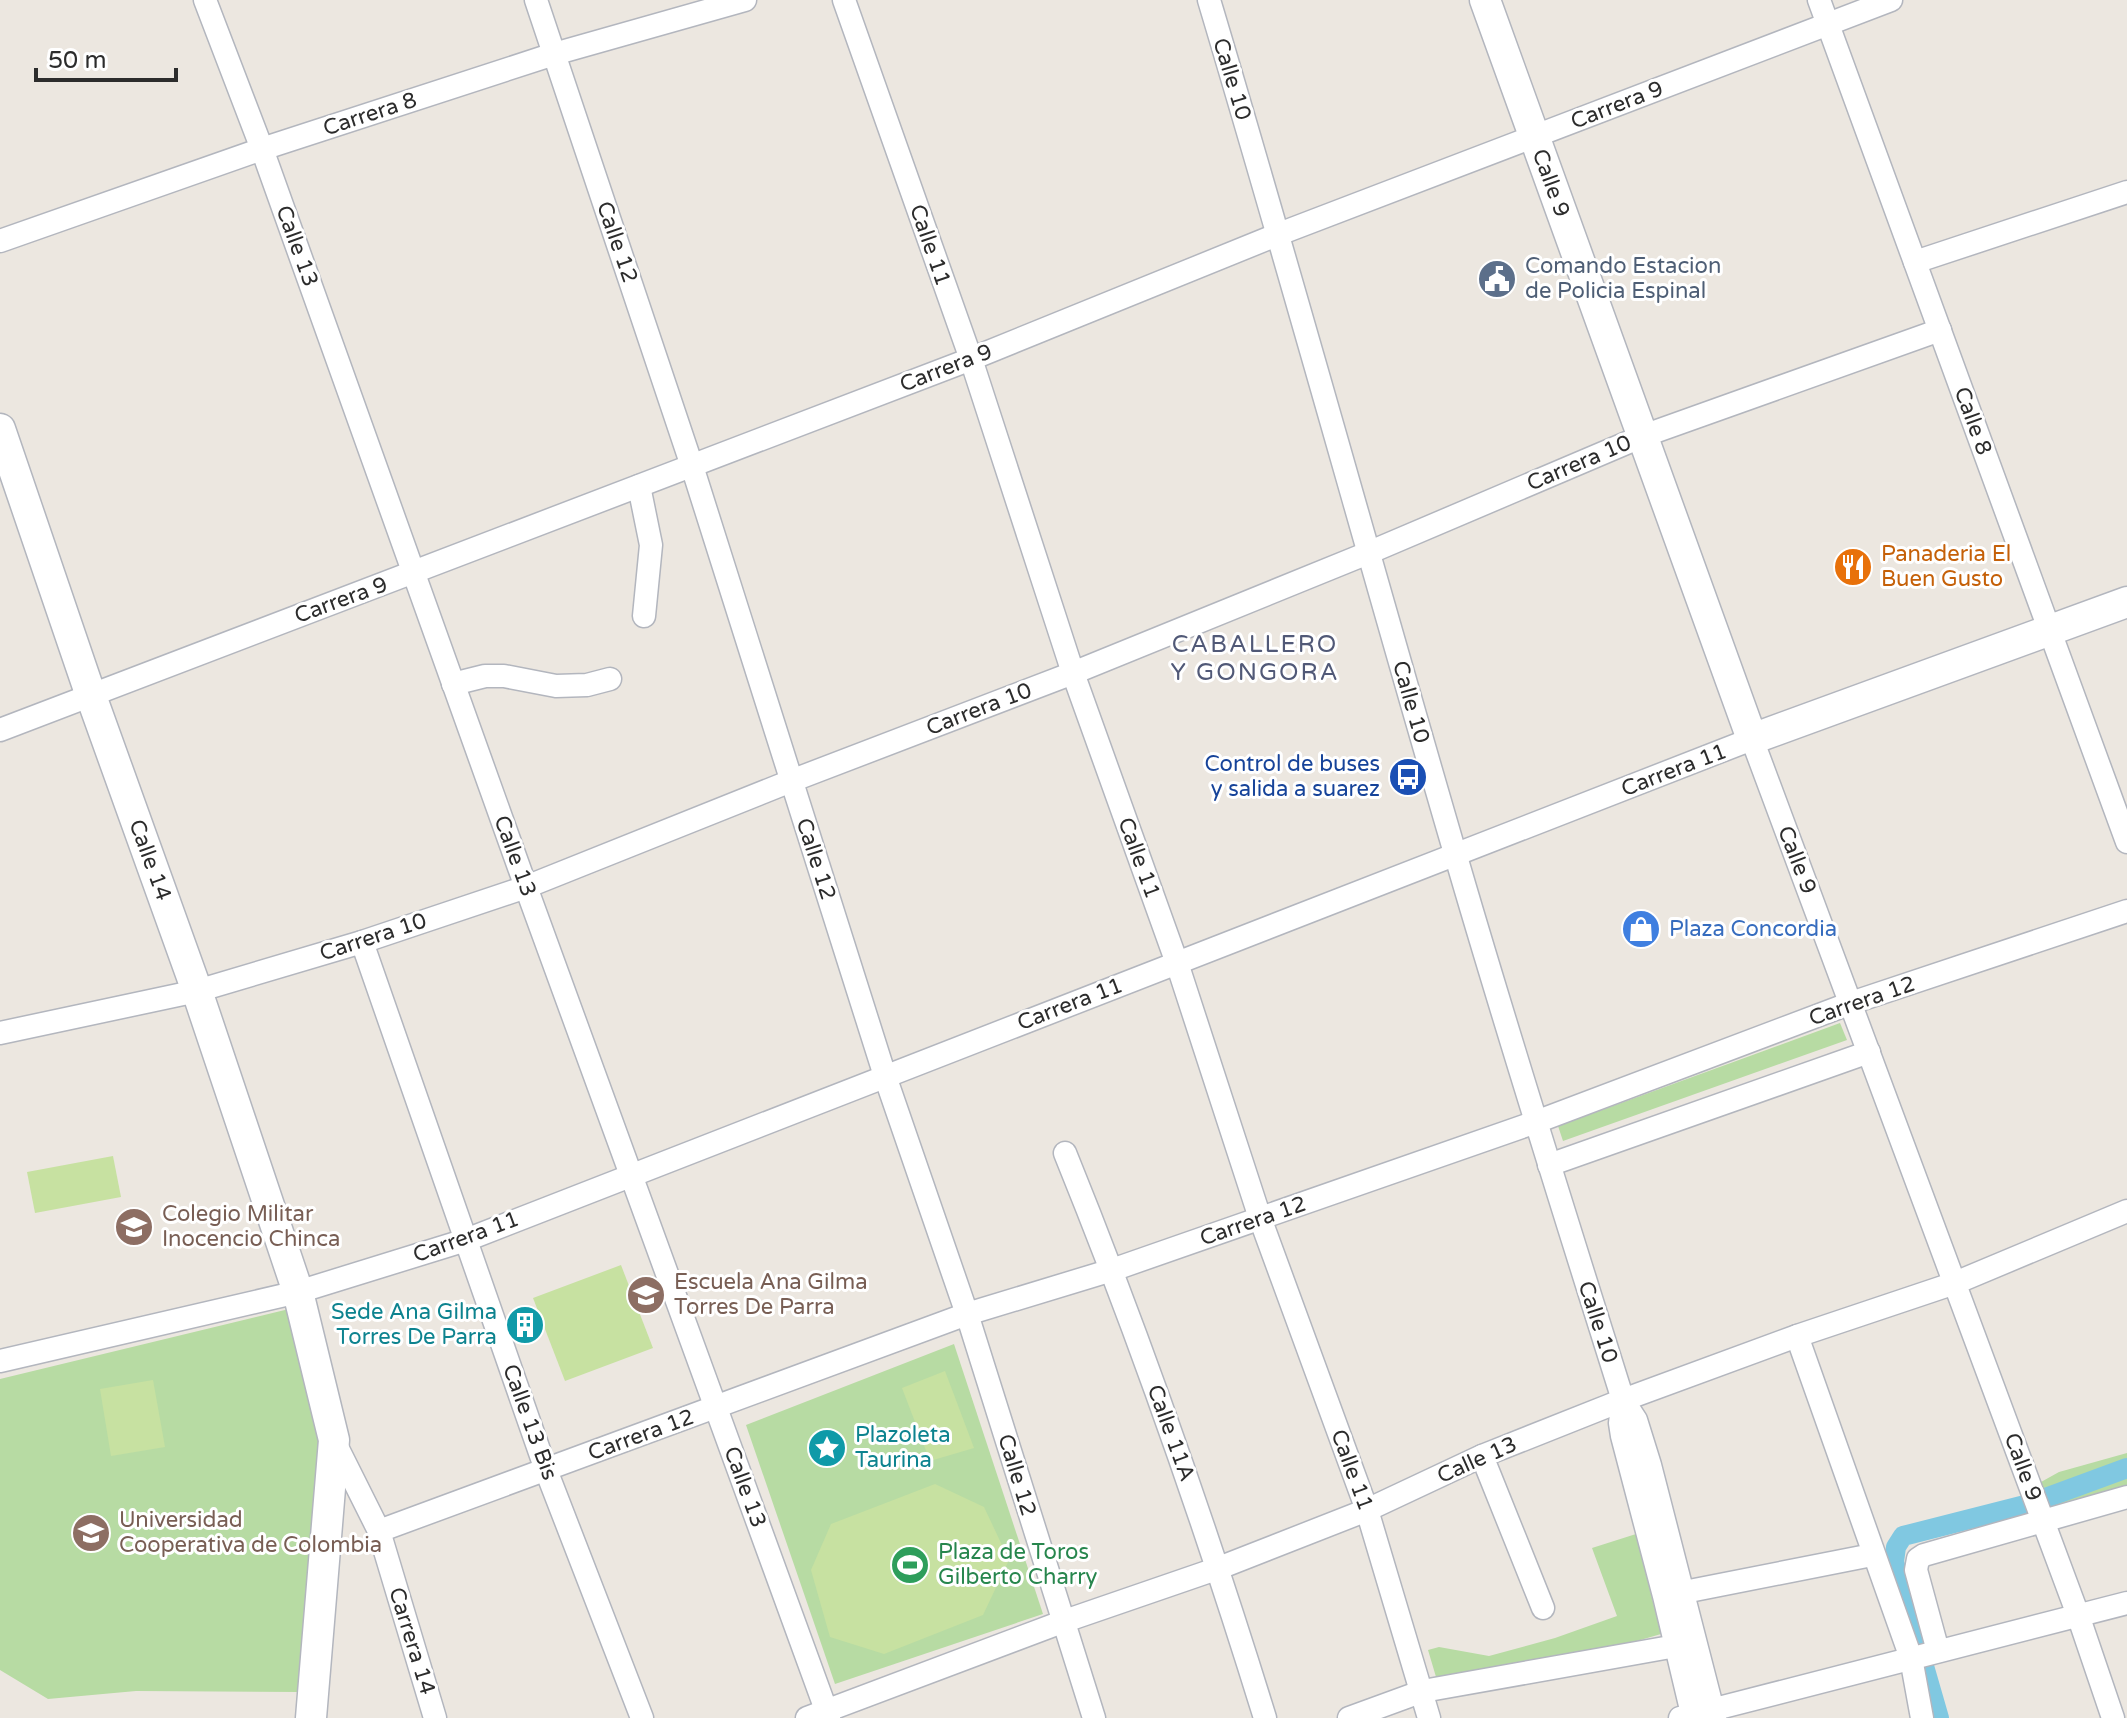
<svg xmlns="http://www.w3.org/2000/svg" width="2127" height="1718" font-family="'Varela Round',sans-serif">
<style>
.green{fill:#b7dba3}
.pitch{fill:#c7e1a1}
.lines{fill:none;stroke-linecap:round;stroke-linejoin:round}
.canal{stroke:#80c8e1;stroke-width:20}
.street-casing{stroke:#b3b6be;stroke-width:25}
.secondary-casing{stroke:#b3b6be;stroke-width:33}
.street{stroke:#fff;stroke-width:22}
.secondary{stroke:#fff;stroke-width:30}
.labels{text-anchor:middle;dominant-baseline:central;stroke-width:6;stroke-linejoin:round;paint-order:stroke}
.street-label{font-size:22px;fill:#2c2c2c;stroke:#fff}
.service-label{font-size:22px;fill:#4e5e75;stroke:#fff;text-anchor:start}
.food-label{font-size:22px;fill:#c56008;stroke:#fff;text-anchor:start}
.transit-label{font-size:22px;fill:#164399;stroke:#fff;text-anchor:end}
.shop-label{font-size:22px;fill:#366cbe;stroke:#fff;text-anchor:start}
.education-label{font-size:22px;fill:#785e54;stroke:#fff;text-anchor:start}
.culture-label{font-size:22px;fill:#0d838f;stroke:#fff;text-anchor:end}
.leisure-label{font-size:22px;fill:#27864d;stroke:#fff;text-anchor:start}
.neighbourhood-label{font-size:24px;letter-spacing:2px;fill:#515977;stroke:#fff}
</style>
<rect width="100%" height="100%" fill="#ece7e0"/>
<!-- green -->
<g class="green">
<polygon points="1840,1023 1847,1040 1563,1141 1558,1126"/>
<polygon points="289,1309 321,1432 299,1692 136,1691 48,1699 0,1670 0,1379"/>
<polygon points="954,1344 1043,1614 835,1684 746,1425"/>
<polygon points="2127,1453 2127,1490 2040,1513 2030,1488 2059,1472"/>
<polygon points="1636,1534 1661,1634 1541,1669 1439,1687 1428,1650 1439,1647 1489,1656 1555,1638 1617,1616 1592,1548"/>
</g>
<!-- pitch -->
<g class="pitch">
<polygon points="113,1156 121,1197 35,1213 27,1172"/>
<polygon points="621,1265 653,1348 565,1381 533,1298"/>
<polygon points="945,1371 974,1448 930,1461 902,1388"/>
<polygon points="153,1380 165,1447 111,1456 100,1389"/>
<polygon points="935,1484 984,1507 1009,1560 983,1615 884,1654 830,1637 811,1570 831,1524"/>
</g>
<g class="lines">
<!-- canal -->
<polyline class="canal" points="1939,1718 1894,1562 1896,1547 1903,1536 2029,1504 2127,1468"/>
<!-- street casing -->
<g class="street-casing">
<g id="street">
<polyline points="205,0 262,149 526,887 829,1718"/>
<polyline points="536,0 692,466 885,1076 967,1314 1094,1718"/>
<polyline points="844,0 971,359 1073,673 1177,963 1260,1218 1367,1510 1429,1718"/>
<path d="M1209,0C1294,284 1372,569 1455,853C1508,1036 1566,1218 1623,1400L1636,1420L1650,1465L1715,1718"/>
<polyline points="1819,0 2127,842"/>
<polyline points="0,241 262,149 554,54 745,0"/>
<polyline points="1915,262 2127,192"/>
<polyline points="639,486 651,545 644,616"/>
<polyline points="453,684 485,676 504,676 556,686 587,685 610,679"/>
<polyline points="0,730 971,359 1279,234 1891,0"/>
<polyline points="362,942 546,1470 642,1718"/>
<polyline points="0,1033 197,991 362,942 526,887 791,781 1073,673 1368,553 1643,436 1940,330"/>
<path d="M1065,1153C1140,1338 1206,1527 1265,1718"/>
<polyline points="1549,1165 1869,1052"/>
<polyline points="1797,1336 1911,1658 1922,1718"/>
<polyline points="0,1361 298,1292 466,1240 1752,739 2078,1615 2113,1718"/>
<polyline points="1623,1400 1620,1423 1622,1436 1664,1596 1693,1718"/>
<polyline points="334,1441 379,1531 435,1718"/>
<polyline points="1482,1456 1543,1608"/>
<polyline points="379,1531 967,1314 1112,1270 1536,1122 1851,1003 2127,911"/>
<polyline points="1669,1595 1872,1555"/>
<polyline points="1938,1651 1916,1570 1918,1559 1924,1555 2127,1497"/>
<polyline points="807,1718 1062,1622 1219,1568 1367,1510 1482,1456 1623,1400 1797,1336 1955,1283 2127,1211"/>
<polyline points="1349,1718 1423,1691 1676,1646"/>
<polyline points="1680,1718 2127,1603"/>
</g>
</g>
<!-- secondary casing -->
<g class="secondary-casing">
<g id="secondary">
<polyline points="1485,0 1752,739 2127,602"/>
<polyline points="0,429 90,693 197,991 298,1292 334,1440 311,1718"/>
</g>
</g>
<!-- street -->
<use href="#street" class="street"/>
<!-- secondary -->
<use href="#secondary" class="secondary"/>
</g>
<!-- icons -->
<defs>
<g id="civic-disc" transform="scale(2)"><circle r="9.5" fill="#5c6f8a" stroke="#fff"/><path d="M-.6-6.5H3V-4.5H.6V-3L4-1V1h2V6H-6V1h2V-1L-.6-3ZM-1.2 2.5V6h2.4V2.5Z" fill="#fff"/></g>
<g id="restaurant-disc" transform="scale(2)"><circle r="9.5" fill="#e8710a" stroke="#fff"/><path d="M-5-6h1v4h1v-4h1v4h1v-4h1v5L-1.5 .5V6h-2V.5L-5-1ZM5-6V6H3V1.5H1.5Q1.5-4 5-6Z" fill="#fff"/></g>
<g id="bus-disc" transform="scale(2)"><circle r="9.5" fill="#1a4fb4" stroke="#fff"/><path d="M-5-6H5V4H4V6H2V4H-2V6H-4V4H-5ZM-3.5-4V0h7V-4ZM-3.5 1.2v1.5H-2V1.2ZM2 1.2v1.5H3.5V1.2Z" fill="#fff"/></g>
<g id="shop-disc" transform="scale(2)"><circle r="9.5" fill="#3f7fe0" stroke="#fff"/><path d="M-5-2.5h2.3a2.7 3.5 0 0 1 5.4 0H5L5.5 6h-11ZM-1.5-2.5h3a1.5 2.3 0 0 0-3 0Z" fill="#fff"/></g>
<g id="school-disc" transform="scale(2)"><circle r="9.5" fill="#8d6e63" stroke="#fff"/><path d="M0-5L7-2L0 1L-7-2ZM-4 1L0 2.5L4 1V4Q0 6-4 4Z" fill="#fff"/></g>
<g id="building-disc" transform="scale(2)"><circle r="9.5" fill="#0f9aa8" stroke="#fff"/><path d="M-4-6H4V6H1V3H-1V6H-4ZM-2.5-4.3h1.7v1.8h-1.7ZM.8-4.3h1.7v1.8H.8ZM-2.5-1h1.7V.8h-1.7ZM.8-1h1.7V.8H.8Z" fill="#fff"/></g>
<g id="sight-disc" transform="scale(2)"><circle r="9.5" fill="#0f9aa8" stroke="#fff"/><path d="M0-6L1.8-2.2L6-1.7L2.9 1.2L3.7 5.4L0 3.3L-3.7 5.4L-2.9 1.2L-6-1.7L-1.8-2.2Z" fill="#fff"/></g>
<g id="university-disc" transform="scale(2)"><circle r="9.5" fill="#8d6e63" stroke="#fff"/><path d="M0-5L7-2L0 1L-7-2ZM-4 1L0 2.5L4 1V4Q0 6-4 4Z" fill="#fff"/></g>
<g id="stadium-disc" transform="scale(2)"><circle r="9.5" fill="#2e9e5b" stroke="#fff"/><path d="M0-5a6.5 5 0 1 0 0 10a6.5 5 0 1 0 0-10ZM-3.5-1.8h7v3.6h-7Z" fill="#fff"/></g>
</defs>
<g fill-rule="evenodd">
<use href="#civic-disc" x="1497" y="279"/>
<use href="#restaurant-disc" x="1853" y="567"/>
<use href="#bus-disc" x="1408" y="777"/>
<use href="#shop-disc" x="1641" y="929"/>
<use href="#school-disc" x="134" y="1227"/>
<use href="#school-disc" x="646" y="1295"/>
<use href="#building-disc" x="525" y="1325"/>
<use href="#sight-disc" x="827" y="1448"/>
<use href="#university-disc" x="91" y="1533"/>
<use href="#stadium-disc" x="910" y="1565"/>
</g>
<g class="labels">
<!-- street labels -->
<g class="street-label">
<text transform="translate(1232 79) rotate(73)">Calle 10</text>
<text transform="translate(1617 105) rotate(-21)">Carrera 9</text>
<text transform="translate(370 114) rotate(-18)">Carrera 8</text>
<text transform="translate(1551 183) rotate(70)">Calle 9</text>
<text transform="translate(617 242) rotate(71)">Calle 12</text>
<text transform="translate(930 245) rotate(71)">Calle 11</text>
<text transform="translate(297 246) rotate(70)">Calle 13</text>
<text transform="translate(946 368) rotate(-21)">Carrera 9</text>
<text transform="translate(1973 421) rotate(70)">Calle 8</text>
<text transform="translate(1579 463) rotate(-23)">Carrera 10</text>
<text transform="translate(341 600) rotate(-20)">Carrera 9</text>
<text transform="translate(1411 702) rotate(74)">Calle 10</text>
<text transform="translate(979 709) rotate(-21)">Carrera 10</text>
<text transform="translate(1674 770) rotate(-21)">Carrera 11</text>
<text transform="translate(515 856) rotate(70)">Calle 13</text>
<text transform="translate(1139 858) rotate(70)">Calle 11</text>
<text transform="translate(816 859) rotate(72)">Calle 12</text>
<text transform="translate(150 860) rotate(70)">Calle 14</text>
<text transform="translate(1797 860) rotate(69)">Calle 9</text>
<text transform="translate(373 937) rotate(-18)">Carrera 10</text>
<text transform="translate(1862 1001) rotate(-19)">Carrera 12</text>
<text transform="translate(1070 1004) rotate(-21)">Carrera 11</text>
<text transform="translate(1253 1221) rotate(-19)">Carrera 12</text>
<text transform="translate(466 1237) rotate(-20)">Carrera 11</text>
<text transform="translate(1598 1322) rotate(72)">Calle 10</text>
<text transform="translate(530 1422) rotate(70)">Calle 13 Bis</text>
<text transform="translate(1171 1433) rotate(70)">Calle 11A</text>
<text transform="translate(641 1435) rotate(-20)">Carrera 12</text>
<text transform="translate(1477 1460) rotate(-24)">Calle 13</text>
<text transform="translate(2023 1467) rotate(70)">Calle 9</text>
<text transform="translate(1352 1470) rotate(70)">Calle 11</text>
<text transform="translate(1017 1475) rotate(73)">Calle 12</text>
<text transform="translate(745 1487) rotate(70)">Calle 13</text>
<text transform="translate(412 1641) rotate(73)">Carrera 14</text>
</g>
<!-- service labels -->
<g class="service-label">
<text x="1525" y="266">Comando Estacion<tspan x="1525" dy="25">de Policia Espinal</tspan></text>
</g>
<!-- food labels -->
<g class="food-label">
<text x="1881" y="554">Panaderia El<tspan x="1881" dy="25">Buen Gusto</tspan></text>
</g>
<!-- transit labels -->
<g class="transit-label">
<text x="1380" y="764">Control de buses<tspan x="1380" dy="25">y salida a suarez</tspan></text>
</g>
<!-- shop labels -->
<g class="shop-label">
<text x="1669" y="929">Plaza Concordia</text>
</g>
<!-- education labels -->
<g class="education-label">
<text x="162" y="1214">Colegio Militar<tspan x="162" dy="25">Inocencio Chinca</tspan></text>
<text x="674" y="1282">Escuela Ana Gilma<tspan x="674" dy="25">Torres De Parra</tspan></text>
<text x="119" y="1520">Universidad<tspan x="119" dy="25">Cooperativa de Colombia</tspan></text>
</g>
<!-- culture labels -->
<g class="culture-label">
<text x="497" y="1312">Sede Ana Gilma<tspan x="497" dy="25">Torres De Parra</tspan></text>
<text x="855" y="1435" text-anchor="start">Plazoleta<tspan x="855" dy="25">Taurina</tspan></text>
</g>
<!-- leisure labels -->
<g class="leisure-label">
<text x="938" y="1552">Plaza de Toros<tspan x="938" dy="25">Gilberto Charry</tspan></text>
</g>
<!-- neighbourhood labels -->
<g class="neighbourhood-label">
<text x="1255" y="644">CABALLERO<tspan x="1255" dy="28">Y GONGORA</tspan></text>
</g>
</g>
<!-- scale -->
<path d="M36 68v12h140v-12" fill="none" stroke="#2c2c2c" stroke-width="4"/>
<text x="48" y="68" font-size="24" fill="#2c2c2c" stroke="#ffffff" stroke-width="6" paint-order="stroke">50 m</text>
</svg>
